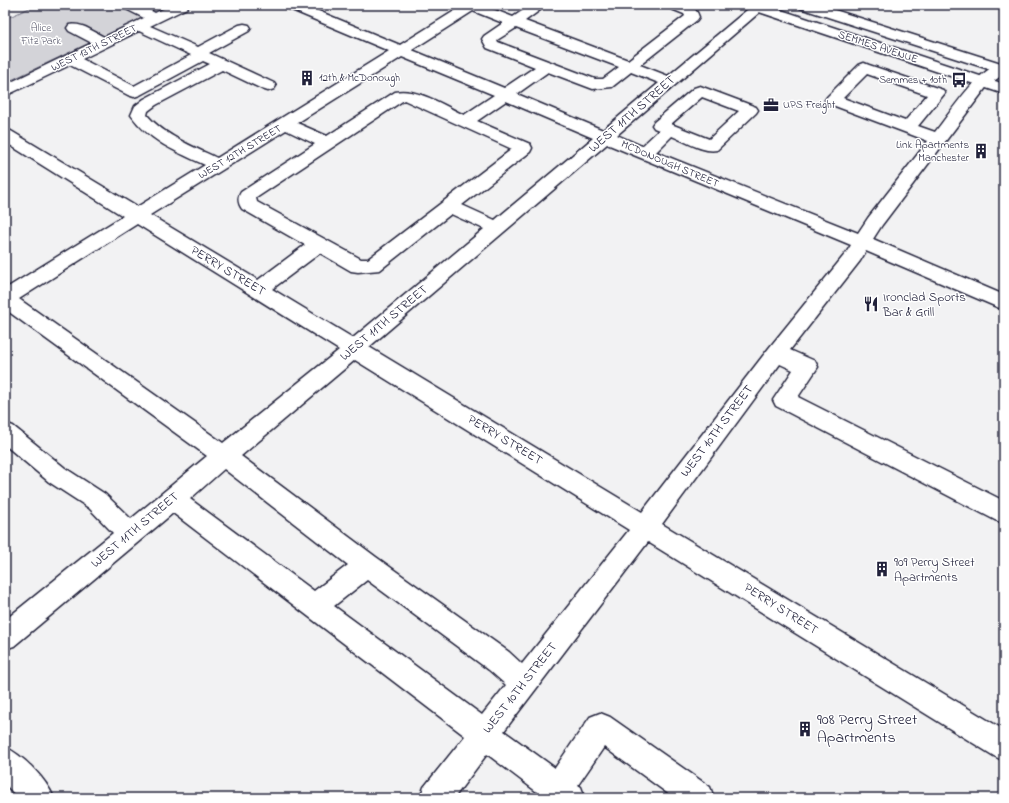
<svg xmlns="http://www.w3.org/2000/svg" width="1009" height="803" font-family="'Indie Flower',sans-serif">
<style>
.green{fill:#d3d3d8;stroke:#7a7a8a}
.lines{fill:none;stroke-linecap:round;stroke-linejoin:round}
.minor-casing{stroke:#22223b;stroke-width:3}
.major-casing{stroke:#22223b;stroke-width:3}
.minor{fill:#fff;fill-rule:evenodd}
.major{fill:#fff;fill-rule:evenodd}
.labels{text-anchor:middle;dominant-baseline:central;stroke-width:3;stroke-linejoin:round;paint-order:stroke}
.far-park-label{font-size:11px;fill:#57576a;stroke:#fff}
.far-street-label{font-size:11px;fill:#22223b;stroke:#fff}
.far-poi-label{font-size:11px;fill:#22223b;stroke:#fff;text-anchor:start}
.street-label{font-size:13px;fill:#22223b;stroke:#fff}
.poi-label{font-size:13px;fill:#22223b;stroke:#fff;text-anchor:start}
.near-poi-label{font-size:16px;fill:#22223b;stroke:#fff;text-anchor:start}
</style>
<rect width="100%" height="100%" fill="#f2f2f3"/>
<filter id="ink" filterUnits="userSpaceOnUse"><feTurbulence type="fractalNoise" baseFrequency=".025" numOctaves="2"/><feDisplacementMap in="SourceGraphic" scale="8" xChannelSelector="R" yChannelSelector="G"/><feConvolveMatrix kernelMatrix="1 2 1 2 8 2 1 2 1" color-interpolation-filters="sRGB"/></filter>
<g filter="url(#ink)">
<path class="green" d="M36,5H118L144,17L5,83V19Z"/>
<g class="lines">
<g class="minor-casing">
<path id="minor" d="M122,5H140L155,13L171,5H189L187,8L150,26L198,47L239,25L244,24L249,25L251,28L249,31L209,53L274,83L276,86L274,89L268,91L262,89L222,70L156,105L148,111L147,115C165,136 192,146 217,158L389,51L287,8L285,5H304L400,45L464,5H482L513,17L531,5H547L525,21L628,60L685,16L684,14L669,8L667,5C681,5 694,1 699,17L697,20L640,65L668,76L753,5H768L617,135L642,146L659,130L654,128L652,125L654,122L694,88L700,86L756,107L758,110L756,113L717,150C703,153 685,141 672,136L656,152L858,233L868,218L928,141L827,103L825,100L827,97L859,65L864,63L869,65L943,90L945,93L918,126L935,132C952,111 977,69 1004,62V74L988,85L882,225L873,239L1004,295V310L866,251L860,261L790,350L815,361L818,367L798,397L1004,501V523L995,520L776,406L773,400L793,370L780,364L662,524L1004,730V761L994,756L648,542L504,731L555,768L590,717L600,713L610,717L710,787L714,798H674L604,747L578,785L581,787L585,798H545L487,754L454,798H420L424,787L465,736L173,513L14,646L5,649V620L113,533L89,508L49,482L5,445V423L13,426L65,468L105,494L131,519L207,456L5,309V289L123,216L5,142V130L11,131L137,207L205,165C177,152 149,141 131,115L135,106L144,99L210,64L203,61L140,95L134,97L128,95L70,65L5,96V85L92,43L69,31L67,28L69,25C81,22 94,32 104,37L144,18L124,8ZM473,11L503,23L484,36L482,39L487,48L535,67L504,88L412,50ZM516,28L619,67L603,79H595L498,42L497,40ZM139,31L191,55L134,86L82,59ZM402,57L494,95L464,115C445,106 416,87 395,92L327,136L297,123ZM548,72L593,89L612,87L631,72L659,83L603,130L517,94ZM867,74L927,95L905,121L843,98ZM702,97L739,111L709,139L671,124ZM404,100L512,149L368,259H361L257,202L256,198ZM506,101L593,138L495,220L462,205L530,152L532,148L530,144L477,121ZM286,130L315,144L241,192C237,198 238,203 242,209L305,245L258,280L150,215ZM607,144L851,245L846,253L769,348L642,512L369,347ZM451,214L484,229L353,338L272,289L320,253L351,271L358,272L380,270ZM137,224L339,350L223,443L19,299ZM355,360L629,530L522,664L509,652L376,557L241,456ZM224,469L348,565L314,591L190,499ZM367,580L489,670L506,685L482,715L334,606Z
M5,747C23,755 47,780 54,798H18L5,784Z"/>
</g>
<g class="major-casing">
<path id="major" d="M745,5H766L1004,84V94L747,8Z
M798,5H819L1004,64V74L800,8Z"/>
</g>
<use href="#minor" class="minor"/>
<use href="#major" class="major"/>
</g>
</g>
<defs>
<g id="building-bare" transform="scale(1.2)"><path d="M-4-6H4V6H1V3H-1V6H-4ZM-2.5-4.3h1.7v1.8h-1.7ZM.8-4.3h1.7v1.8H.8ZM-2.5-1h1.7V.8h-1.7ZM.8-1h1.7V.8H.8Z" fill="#22223b" stroke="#fff" stroke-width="2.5" paint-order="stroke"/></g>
<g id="bus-bare" transform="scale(1.2)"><path d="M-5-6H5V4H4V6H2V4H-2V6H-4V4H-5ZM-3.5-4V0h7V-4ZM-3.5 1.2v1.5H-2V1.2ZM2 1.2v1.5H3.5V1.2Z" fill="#22223b" stroke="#fff" stroke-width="2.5" paint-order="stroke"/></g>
<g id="office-bare" transform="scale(1.2)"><path d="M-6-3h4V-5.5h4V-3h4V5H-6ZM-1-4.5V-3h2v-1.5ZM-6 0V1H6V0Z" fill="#22223b" stroke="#fff" stroke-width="2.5" paint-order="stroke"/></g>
<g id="restaurant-bare" transform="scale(1.2)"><path d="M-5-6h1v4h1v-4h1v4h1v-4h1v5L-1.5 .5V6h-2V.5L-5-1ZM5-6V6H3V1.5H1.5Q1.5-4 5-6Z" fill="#22223b" stroke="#fff" stroke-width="2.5" paint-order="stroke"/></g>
</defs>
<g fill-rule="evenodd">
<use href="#building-bare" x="307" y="78"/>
<use href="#bus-bare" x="959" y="80"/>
<use href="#office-bare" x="771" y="105"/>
<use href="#building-bare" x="981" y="151"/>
<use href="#restaurant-bare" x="871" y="304"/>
<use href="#building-bare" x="882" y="569"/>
<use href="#building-bare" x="805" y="729"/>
</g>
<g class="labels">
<g class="far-park-label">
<text x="41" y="28">Alice<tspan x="41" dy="13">Fitz Park</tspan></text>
</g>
<g class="far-street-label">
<text transform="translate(878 47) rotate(18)">SEMMES AVENUE</text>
<text transform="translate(94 48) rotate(-26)">WEST 13TH STREET</text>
<text transform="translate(240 152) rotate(-31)">WEST 12TH STREET</text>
<text transform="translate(670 164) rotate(23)">MCDONOUGH STREET</text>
</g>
<g class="far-poi-label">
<text x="319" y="78">12th &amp; McDonough</text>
<text x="947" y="80" text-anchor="end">Semmes + 10th</text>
<text x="783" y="105">UPS Freight</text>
<text x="969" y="145" text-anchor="end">Link Apartments<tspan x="969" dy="13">Manchester</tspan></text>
</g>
<g class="street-label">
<text transform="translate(632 114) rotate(-41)">WEST 11TH STREET</text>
<text transform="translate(228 271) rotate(31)">PERRY STREET</text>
<text transform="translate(384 323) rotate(-40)">WEST 11TH STREET</text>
<text transform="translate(717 431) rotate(-53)">WEST 10TH STREET</text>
<text transform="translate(505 440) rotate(31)">PERRY STREET</text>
<text transform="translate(135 530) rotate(-40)">WEST 11TH STREET</text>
<text transform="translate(781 609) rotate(32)">PERRY STREET</text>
<text transform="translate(520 688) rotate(-52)">WEST 10TH STREET</text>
</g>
<g class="poi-label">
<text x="883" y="297">Ironclad Sports<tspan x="883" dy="15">Bar &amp; Grill</tspan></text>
<text x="894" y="562">909 Perry Street<tspan x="894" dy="15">Apartments</tspan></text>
</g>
<g class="near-poi-label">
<text x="817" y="720">908 Perry Street<tspan x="817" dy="18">Apartments</tspan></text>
</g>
</g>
<rect width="1009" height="803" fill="none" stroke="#fff" stroke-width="20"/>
<rect x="10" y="10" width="989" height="783" fill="none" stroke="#22223b" stroke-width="1.5" filter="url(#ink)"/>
</svg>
